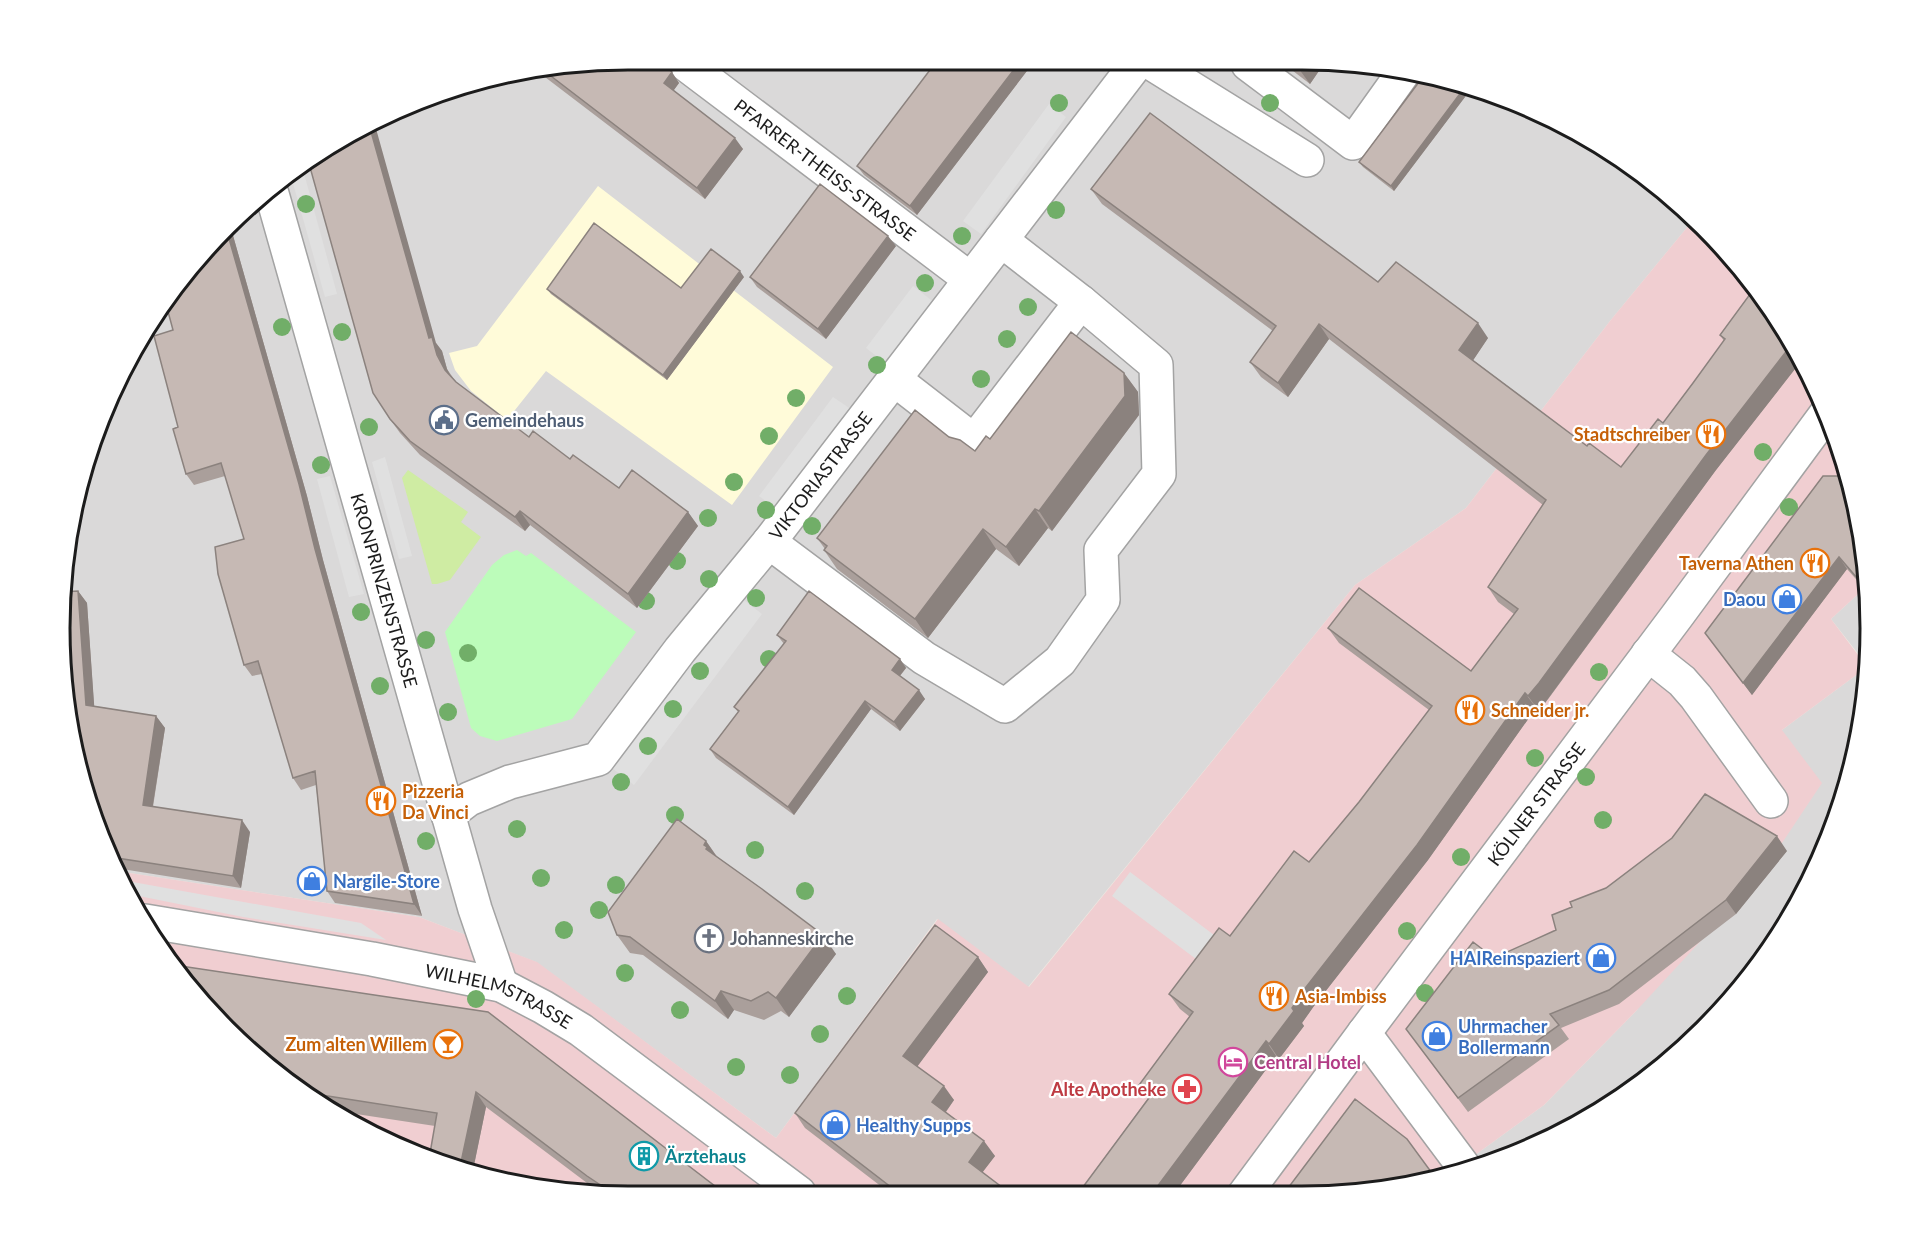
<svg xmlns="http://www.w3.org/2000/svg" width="1931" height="1257" font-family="Lato,sans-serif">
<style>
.residential{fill:#dad9d9}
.commercial{fill:#f0ced1}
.education{fill:#fffbd9}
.grass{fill:#cfeca3}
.park{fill:#bcfcba}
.parking{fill:#e0e0e0}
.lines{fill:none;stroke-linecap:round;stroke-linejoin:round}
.minor-casing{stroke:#a3a3a3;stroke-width:36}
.minor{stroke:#fff;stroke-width:33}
.tree{fill:#71ae68}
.wall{fill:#aa9f9b}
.shaded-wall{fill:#8b827e}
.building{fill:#c6b9b4;stroke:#8b827e;stroke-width:1.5}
.labels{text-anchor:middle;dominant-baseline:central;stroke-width:4.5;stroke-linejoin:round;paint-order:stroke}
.street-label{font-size:18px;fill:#1c1c1c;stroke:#fff}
.service-label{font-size:18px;font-weight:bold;fill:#4e5e75;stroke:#fff;text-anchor:start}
.food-label{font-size:18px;font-weight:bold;fill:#c56008;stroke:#fff;text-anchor:end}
.shop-label{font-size:18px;font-weight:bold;fill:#366cbe;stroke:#fff;text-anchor:start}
.worship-label{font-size:18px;font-weight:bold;fill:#5b616d;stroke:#fff;text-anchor:start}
.hotel-label{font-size:18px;font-weight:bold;fill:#b23c85;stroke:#fff;text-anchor:start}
.health-label{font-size:18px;font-weight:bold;fill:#be3a42;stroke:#fff;text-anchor:end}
.culture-label{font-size:18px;font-weight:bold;fill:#0d838f;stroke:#fff;text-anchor:start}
.rim{fill:none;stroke:#1c1c1c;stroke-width:3}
</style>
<rect width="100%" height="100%" fill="#eee8e1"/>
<path class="residential" d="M629,60L1377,65L1554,118L1677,201L1694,219L1610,321L1466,508L1355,585L1028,987L937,919L776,1138L536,962L419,917L123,872L79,775L61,592L90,445L178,282L312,156L446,90Z
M1869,584L1870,591L1867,665L1831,619Z
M1867,667L1866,702L1841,811L1795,912L1730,1003L1649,1079L1554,1138L1450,1178L1442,1179L1544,1105L1637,1010L1782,730Z"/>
<path class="commercial" d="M1694,219L1753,282L1812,377L1852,481L1869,584L1831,619L1867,667L1782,730L1822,783L1758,879L1637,1010L1544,1105L1442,1179L1339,1196L555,1192L411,1154L254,1056L156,944L123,872L419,917L537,962L776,1138L938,919L1029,987L1355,585L1466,508L1610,321Z"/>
<path class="education" d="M598,186L833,367L732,505L546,371L507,420L471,391L455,370L449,353L477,346Z"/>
<path class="grass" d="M408,470L468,512L461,522L481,537L450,580L437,584H432L402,478Z"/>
<path class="park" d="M517,550L526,556L531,553L636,632L572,719L497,741L480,736L471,728L445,632L492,565L504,555Z"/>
<path class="parking" d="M1049,104L1066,117L981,234L963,221Z
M302,166L337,294L325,297L291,176Z
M913,286L939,306L892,368L866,348Z
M833,397L858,414L783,514L759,496Z
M385,457L412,556L399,559L372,462Z
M330,476L364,594L349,597L317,479Z
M736,594L762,614L634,785L608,765Z
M1130,872L1218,938L1200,962L1112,896Z
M127,881L361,923L386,940L243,917L134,895Z"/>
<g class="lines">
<g class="minor-casing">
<g id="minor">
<path id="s1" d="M680,60L970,279"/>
<path d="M1151,63L1307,160"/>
<path d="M1248,64L1353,143L1403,73"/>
<path id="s2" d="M272,194L475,909L501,985"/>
<path d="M894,379L974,441L1081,302L1001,240"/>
<path d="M769,542L924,658L1005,706L1060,661L1103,600L1101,550L1159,474L1156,365L1081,302"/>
<path d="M1648,654L1682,681L1696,697L1771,801"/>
<path id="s3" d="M448,815L469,799L510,782L598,759L680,650L769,542L1137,63"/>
<path id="s4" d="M145,921L372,959L501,985L543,1007L581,1030L799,1193"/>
<path d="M1364,1033L1467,1171"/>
<path id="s5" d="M1244,1195L1364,1033L1677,616L1826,414"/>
</g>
</g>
<use href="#minor" class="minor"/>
</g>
<g class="tree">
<circle cx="1059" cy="103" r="9"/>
<circle cx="1270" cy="103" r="9"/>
<circle cx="306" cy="204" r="9"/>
<circle cx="1056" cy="210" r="9"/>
<circle cx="962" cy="236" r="9"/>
<circle cx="925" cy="283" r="9"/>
<circle cx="1028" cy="307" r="9"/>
<circle cx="282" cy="327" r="9"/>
<circle cx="342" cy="332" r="9"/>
<circle cx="1007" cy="339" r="9"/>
<circle cx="877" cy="365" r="9"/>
<circle cx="981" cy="379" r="9"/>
<circle cx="796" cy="398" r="9"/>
<circle cx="369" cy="427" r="9"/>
<circle cx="769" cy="436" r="9"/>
<circle cx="1763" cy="452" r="9"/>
<circle cx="321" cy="465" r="9"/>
<circle cx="734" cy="482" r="9"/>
<circle cx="1789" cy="507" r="9"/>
<circle cx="766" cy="510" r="9"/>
<circle cx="708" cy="518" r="9"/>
<circle cx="812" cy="526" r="9"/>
<circle cx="677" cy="561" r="9"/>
<circle cx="709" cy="579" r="9"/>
<circle cx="756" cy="598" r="9"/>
<circle cx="646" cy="601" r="9"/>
<circle cx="361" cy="612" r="9"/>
<circle cx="426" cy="640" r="9"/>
<circle cx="468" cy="653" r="9"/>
<circle cx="769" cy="659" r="9"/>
<circle cx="700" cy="671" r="9"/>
<circle cx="1599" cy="672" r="9"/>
<circle cx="380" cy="686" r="9"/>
<circle cx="673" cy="709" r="9"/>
<circle cx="448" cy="712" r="9"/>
<circle cx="648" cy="746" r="9"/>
<circle cx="1535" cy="758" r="9"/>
<circle cx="1586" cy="777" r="9"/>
<circle cx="621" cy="782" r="9"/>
<circle cx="675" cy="815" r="9"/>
<circle cx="1603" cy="820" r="9"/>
<circle cx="517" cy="829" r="9"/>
<circle cx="426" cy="841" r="9"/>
<circle cx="755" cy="850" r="9"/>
<circle cx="1461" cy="857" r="9"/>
<circle cx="541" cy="878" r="9"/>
<circle cx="616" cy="885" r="9"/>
<circle cx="805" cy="891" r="9"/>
<circle cx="599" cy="910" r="9"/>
<circle cx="564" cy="930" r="9"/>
<circle cx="1407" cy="931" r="9"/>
<circle cx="625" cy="973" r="9"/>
<circle cx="1425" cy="993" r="9"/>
<circle cx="847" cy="996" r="9"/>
<circle cx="476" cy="999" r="9"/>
<circle cx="680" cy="1010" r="9"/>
<circle cx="820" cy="1034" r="9"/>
<circle cx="736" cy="1067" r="9"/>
<circle cx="790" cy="1075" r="9"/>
</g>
<path class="wall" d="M628,60L662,63L679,83L673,91L743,149L705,199L541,74Z
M1033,63L917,215L864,175L857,166Z
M1284,64L1323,65L1310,84Z
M1422,78L1468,93L1394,191L1363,167L1359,162Z
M1091,189L1378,282L1488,338L1473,360L1587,446L1621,467L1663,423L1724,341L1720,335L1756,286L1802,360L1716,470L1549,698L1539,711L1536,708L1428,860L1314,1006L1302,1023L1304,1026L1279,1059L1276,1056L1173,1195H1077L1148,1098L1139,1085L1190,1017L1180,1009L1169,994L1309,862L1359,802L1429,710L1339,643L1328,628L1471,671L1514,614L1498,602L1488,587L1543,505L1329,339L1288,397L1261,377L1250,362L1273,331L1102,204Z
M232,232L307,496L323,560L422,916L335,903L327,891L316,785L301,790L293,778L262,674L252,676L244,665V539L225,476L194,485L186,474L178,427L173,330L178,282Z
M896,246L826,339L757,287L750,277Z
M744,277L667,380L551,294L547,289L681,288Z
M436,343L442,351L447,369L456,382L529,437L570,459L619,488L688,512L698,526L637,608L530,525L525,531L420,455L400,433L390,419Z
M1124,373L1138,392L1139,415L1052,531L1048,528L1019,566L996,549L928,638L837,569L824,550L825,549L817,538L949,437L975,451L990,439Z
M1823,476L1870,591V595L1847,569L1752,695L1705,633Z
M78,591L87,603L94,706L156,716L165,728L153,807L250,832L241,888L122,869L79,775Z
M777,635L900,659L906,668L900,676L925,699L900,731L871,709L794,815L716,758L710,749L738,712L734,707L784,644Z
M706,841L718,858L836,954L789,1017L781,1011L764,1020L734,1010L728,1019L643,955L630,953L617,935Z
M1787,851L1736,914L1619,1004L1561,1028L1569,1039L1468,1112L1406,1029L1494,958Z
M978,957L988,972L917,1066L954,1100L946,1112L995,1156L982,1172L1011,1194H891L805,1128L795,1113Z
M174,965L674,1156L724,1193L599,1192L486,1107L473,1170L429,1159L435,1126L343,1112L254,1056Z"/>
<path class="shaded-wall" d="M1019,63H1033L917,215L910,206Z
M1303,64L1323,65L1310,84L1299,69Z
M672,72L679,83L671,94L664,83Z
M1462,91L1468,93L1394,191L1391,186Z
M375,125L436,343L442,351L447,369L455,384L445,370L429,338L370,128Z
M735,138L743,149L705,199L697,188Z
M232,232L307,496L323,560L422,916L414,904L228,235Z
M888,236L896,246L826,339L818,329Z
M740,271L744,277L667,380L663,375Z
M1478,323L1488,338L1470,365L1459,350Z
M1319,324L1329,339L1288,397L1278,383Z
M1792,344L1802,360L1716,470L1539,711L1528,696L1706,455Z
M1124,373L1138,392L1139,415L1052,531L1039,511Z
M1035,509L1048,528L1019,566L1006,547Z
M520,511L530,525L525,531L515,517Z
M688,512L698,526L637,608L628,594Z
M983,529L996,549L928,638L915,619Z
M1839,557L1847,569L1752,695L1743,683Z
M78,591L87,603L95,717L86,705Z
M900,659L906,668L898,678L892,670Z
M919,690L925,699L900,731L894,722Z
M1525,693L1536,708L1428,860L1314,1006L1302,1023L1304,1026L1279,1059L1269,1044L1292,1008L1303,991Z
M865,701L871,709L794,815L788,807Z
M156,716L165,728L151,817L143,805Z
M242,820L250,832L241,888L233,876Z
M1777,836L1787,851L1736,914L1726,900Z
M706,841L719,860L706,849L704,845Z
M823,935L836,954L789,1017L776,998Z
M978,957L988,972L914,1071L903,1056Z
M721,991L734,1010L728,1019L715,1001Z
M1266,1041L1276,1056L1173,1195H1151Z
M944,1086L954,1100L942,1117L932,1102Z
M476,1092L486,1107L473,1170L460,1167Z
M984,1141L995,1156L979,1177L969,1162Z"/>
<path class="building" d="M628,60H659L672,72L664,83L735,138L697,188L547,73Z
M936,62L1019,63L910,206L857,166Z
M1293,64H1303L1299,69Z
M1422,78L1462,91L1391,186L1359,162Z
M1150,113L1378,282L1396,262L1478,323L1459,350L1587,446L1589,443L1621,467L1658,419L1663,423L1693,383L1725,339L1720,335L1756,286L1792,344L1706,455L1539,683L1528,696L1525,693L1417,845L1303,991L1292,1008L1294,1011L1269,1044L1266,1041L1151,1195H1077L1152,1094L1139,1085L1193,1012L1169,994L1219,928L1230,936L1294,851L1309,862L1359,802L1432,706L1328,628L1359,588L1471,671L1518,609L1488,587L1546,500L1319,324L1278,383L1250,362L1276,326L1091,189Z
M370,128L429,338L432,337L437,355L445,370L456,382L529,437L533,431L570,459L573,455L619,488L632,470L688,512L628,594L520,511L515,517L410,441L390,419L373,393L308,160L312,156Z
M820,184L888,236L818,329L750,277Z
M594,223L681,288L711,249L740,271L663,375L547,289Z
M228,235L299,484L315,549L414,904L327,891L315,771L293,778L258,661L244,665L218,574L215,547L244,539L221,463L186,474L173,429L178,427L154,336L173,330L166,304L178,282Z
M1071,332L1124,373L1125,396L1039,511L1035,509L1006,547L983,529L915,619L824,550L827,546L817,538L915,410L949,437L960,440L975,451L986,436L990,439Z
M1823,476H1845L1852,485L1870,593L1839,557L1743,683L1705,633Z
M78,591L86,705L156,716L143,805L242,820L233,876L117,858L79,775L61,592Z
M809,591L900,659L892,670L919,690L894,722L865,701L788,807L710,749L739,711L734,707L786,641L777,635Z
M1705,794L1777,836L1726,900L1609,990L1550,1014L1559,1025L1458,1098L1406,1029L1473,942L1494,958L1556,930L1552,915L1572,907L1570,902L1606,888L1672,838Z
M677,819L706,841L704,845L707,847L706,849L762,889L823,935L776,998L768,992L751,1001L721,991L715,1001L630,937L617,935L608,912Z
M935,925L978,957L903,1056L944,1086L932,1102L984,1141L969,1162L1011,1194H900L795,1113Z
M174,965L488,1012L724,1193L611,1192L587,1176L476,1092L460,1167L429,1159L437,1113L315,1094L254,1056Z
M1355,1099L1407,1139L1437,1180L1370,1191L1369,1189L1367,1191L1339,1196H1282Z"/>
<defs>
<g id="civic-ring" transform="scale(1.5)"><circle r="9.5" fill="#fff" stroke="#5c6f8a" stroke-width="1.5"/><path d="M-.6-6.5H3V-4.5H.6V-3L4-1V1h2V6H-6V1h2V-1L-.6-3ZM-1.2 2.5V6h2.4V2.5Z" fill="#5c6f8a"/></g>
<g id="restaurant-ring" transform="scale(1.5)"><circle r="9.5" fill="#fff" stroke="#e8710a" stroke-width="1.5"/><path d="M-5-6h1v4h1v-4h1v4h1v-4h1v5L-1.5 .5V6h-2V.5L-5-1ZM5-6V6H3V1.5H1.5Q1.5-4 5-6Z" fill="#e8710a"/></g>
<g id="shop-ring" transform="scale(1.5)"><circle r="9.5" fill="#fff" stroke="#3f7fe0" stroke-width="1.5"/><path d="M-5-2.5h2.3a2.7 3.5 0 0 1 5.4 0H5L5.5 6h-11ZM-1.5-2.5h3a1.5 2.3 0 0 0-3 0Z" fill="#3f7fe0"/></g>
<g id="church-ring" transform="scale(1.5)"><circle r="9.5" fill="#fff" stroke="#6b7280" stroke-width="1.5"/><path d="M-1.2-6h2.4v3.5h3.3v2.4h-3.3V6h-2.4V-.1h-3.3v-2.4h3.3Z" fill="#6b7280"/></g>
<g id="bar-ring" transform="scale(1.5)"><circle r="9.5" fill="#fff" stroke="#e8710a" stroke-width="1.5"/><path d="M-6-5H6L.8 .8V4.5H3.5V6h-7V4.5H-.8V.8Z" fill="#e8710a"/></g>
<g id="hotel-ring" transform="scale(1.5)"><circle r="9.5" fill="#fff" stroke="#d1479c" stroke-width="1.5"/><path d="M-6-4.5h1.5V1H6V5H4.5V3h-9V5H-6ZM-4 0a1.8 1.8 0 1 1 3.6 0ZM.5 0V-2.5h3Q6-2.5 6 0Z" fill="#d1479c"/></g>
<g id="pharmacy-ring" transform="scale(1.5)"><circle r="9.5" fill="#fff" stroke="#e0444e" stroke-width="1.5"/><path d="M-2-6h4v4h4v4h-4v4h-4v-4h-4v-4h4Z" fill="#e0444e"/></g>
<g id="building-ring" transform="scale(1.5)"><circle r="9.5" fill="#fff" stroke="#0f9aa8" stroke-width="1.5"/><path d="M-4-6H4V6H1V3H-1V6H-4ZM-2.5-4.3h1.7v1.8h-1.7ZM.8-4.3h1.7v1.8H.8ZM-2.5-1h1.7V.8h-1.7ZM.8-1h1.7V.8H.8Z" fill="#0f9aa8"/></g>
</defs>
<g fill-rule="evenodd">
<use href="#civic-ring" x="444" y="420"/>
<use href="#restaurant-ring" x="1711" y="434"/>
<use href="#restaurant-ring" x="1815" y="563"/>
<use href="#shop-ring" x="1787" y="599"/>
<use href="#restaurant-ring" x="1470" y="710"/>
<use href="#restaurant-ring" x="381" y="801"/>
<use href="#shop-ring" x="312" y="881"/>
<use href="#church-ring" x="709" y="938"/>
<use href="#shop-ring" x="1601" y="958"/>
<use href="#restaurant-ring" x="1274" y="996"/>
<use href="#shop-ring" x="1437" y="1036"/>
<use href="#bar-ring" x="448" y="1044"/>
<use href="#hotel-ring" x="1233" y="1062"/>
<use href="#pharmacy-ring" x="1187" y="1089"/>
<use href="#shop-ring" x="835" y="1125"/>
<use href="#building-ring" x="644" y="1156"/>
</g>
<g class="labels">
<g class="street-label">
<text stroke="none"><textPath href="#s1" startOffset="182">PFARRER-THEISS-STRASSE</textPath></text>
<text stroke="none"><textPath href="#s3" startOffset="522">VIKTORIASTRASSE</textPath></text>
<text stroke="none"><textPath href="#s2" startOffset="412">KRONPRINZENSTRASSE</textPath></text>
<text stroke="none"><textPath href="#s5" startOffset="488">KÖLNER STRASSE</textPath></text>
<text stroke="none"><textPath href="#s4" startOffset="363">WILHELMSTRASSE</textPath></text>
</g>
<g class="service-label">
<text x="465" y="420">Gemeindehaus</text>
</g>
<g class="food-label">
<text x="1690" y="434">Stadtschreiber</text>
<text x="1794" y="563">Taverna Athen</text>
<text x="1491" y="710" text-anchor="start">Schneider jr.</text>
<text x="402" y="791" text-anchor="start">Pizzeria<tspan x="402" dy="21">Da Vinci</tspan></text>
<text x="1295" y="996" text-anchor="start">Asia-Imbiss</text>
<text x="427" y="1044">Zum alten Willem</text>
</g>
<g class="shop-label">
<text x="1766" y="599" text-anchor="end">Daou</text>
<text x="333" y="881">Nargile-Store</text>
<text x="1580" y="958" text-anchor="end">HAIReinspaziert</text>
<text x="1458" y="1026">Uhrmacher<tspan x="1458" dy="21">Bollermann</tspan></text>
<text x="856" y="1125">Healthy Supps</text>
</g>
<g class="worship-label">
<text x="730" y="938">Johanneskirche</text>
</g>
<g class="hotel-label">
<text x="1254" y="1062">Central Hotel</text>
</g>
<g class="health-label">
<text x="1166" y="1089">Alte Apotheke</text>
</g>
<g class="culture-label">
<text x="665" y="1156">Ärztehaus</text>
</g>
</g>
<path d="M0 0H1931V1257H0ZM628 70H1302A558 558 0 0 1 1860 628V628A558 558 0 0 1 1302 1186H628A558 558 0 0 1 70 628V628A558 558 0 0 1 628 70Z" fill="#fff" fill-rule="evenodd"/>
<path class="rim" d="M628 70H1302A558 558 0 0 1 1860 628V628A558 558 0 0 1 1302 1186H628A558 558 0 0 1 70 628V628A558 558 0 0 1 628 70Z"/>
</svg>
